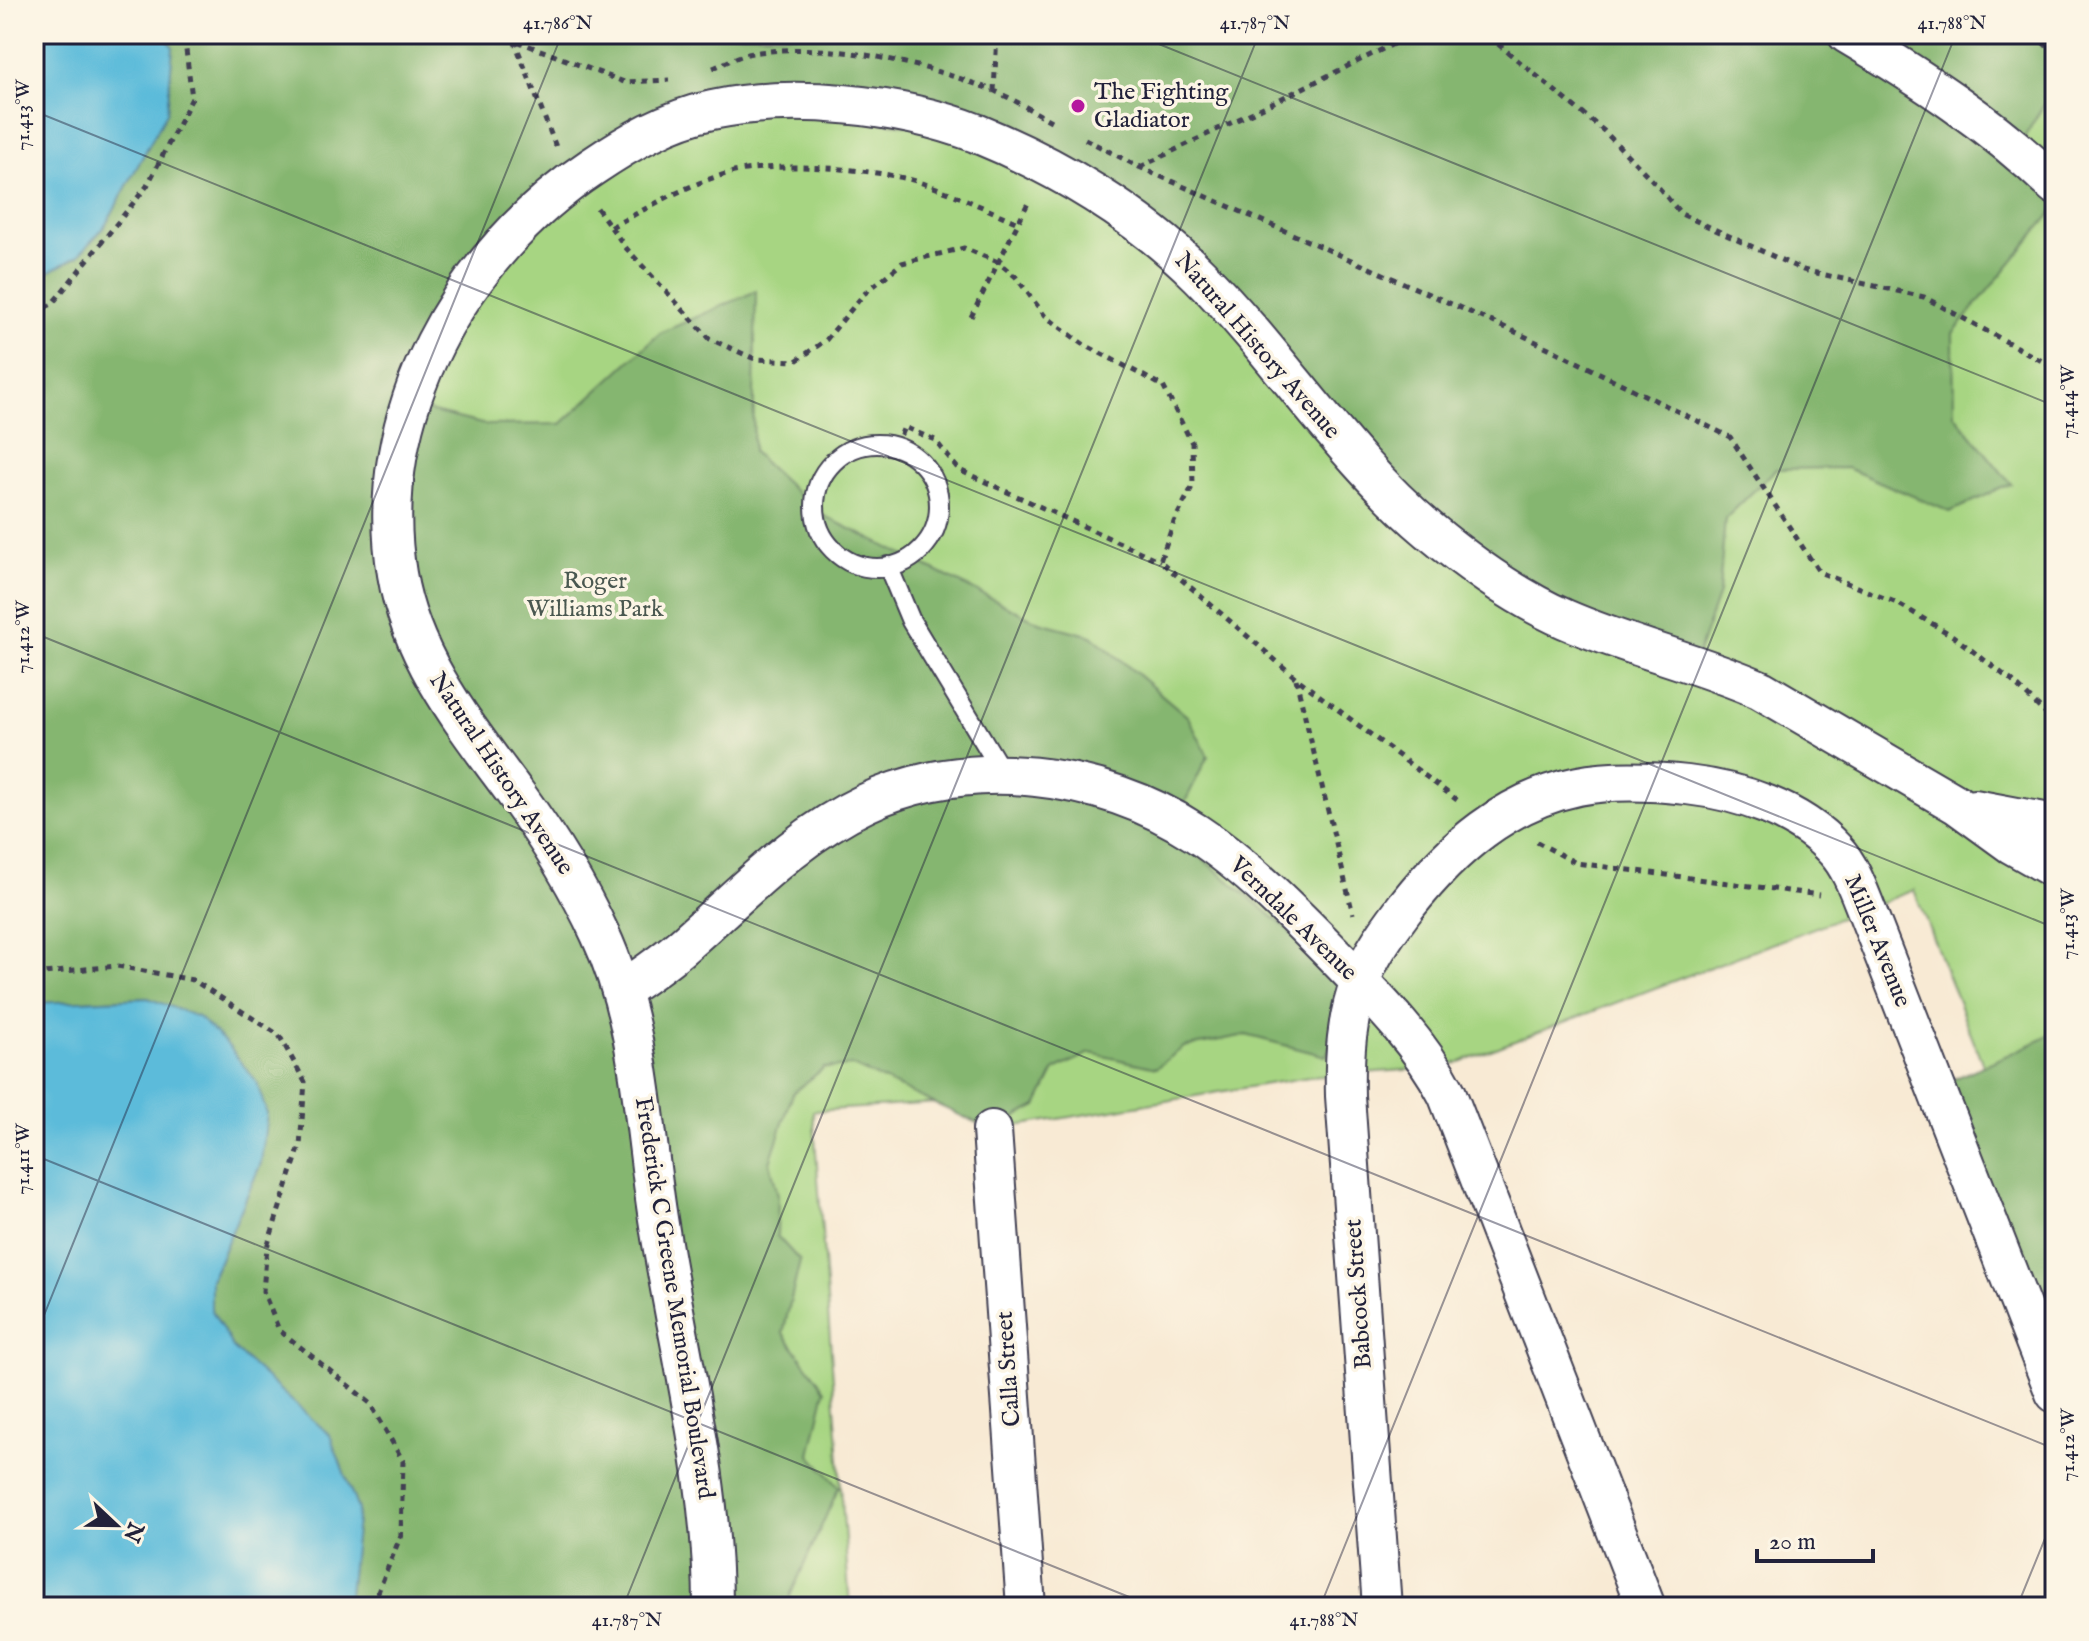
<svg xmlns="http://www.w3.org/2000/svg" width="2089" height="1641" font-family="'IM FELL English',serif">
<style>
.green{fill:#a7d582;stroke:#647c5e;stroke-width:2}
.forest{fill:#85b670;stroke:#546c56;stroke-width:2}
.water{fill:#5cbbda;stroke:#3f6e8a;stroke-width:2}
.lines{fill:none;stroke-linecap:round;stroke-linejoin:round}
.lane-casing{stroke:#424052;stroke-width:22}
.street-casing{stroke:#424052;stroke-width:42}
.path{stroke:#424052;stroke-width:5;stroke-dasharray:6 6;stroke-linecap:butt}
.lane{stroke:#fff;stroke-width:18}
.street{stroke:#fff;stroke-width:38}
.ticks{fill:none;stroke:#22223b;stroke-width:2;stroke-opacity:0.45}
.poi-dot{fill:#b5179e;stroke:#fcf5e5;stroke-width:3}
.labels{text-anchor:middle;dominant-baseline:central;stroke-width:7;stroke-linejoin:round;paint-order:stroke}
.poi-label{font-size:24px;fill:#22223b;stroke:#fcf5e5;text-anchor:start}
.street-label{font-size:24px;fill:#22223b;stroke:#fcf5e5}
.park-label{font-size:24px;fill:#4a5850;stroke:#fcf5e5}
.neatline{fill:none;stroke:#22223b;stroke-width:3}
.ticks-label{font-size:20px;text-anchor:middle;fill:#22223b}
</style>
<rect width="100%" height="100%" fill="#fcf5e5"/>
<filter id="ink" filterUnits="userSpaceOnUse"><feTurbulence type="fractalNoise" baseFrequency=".0125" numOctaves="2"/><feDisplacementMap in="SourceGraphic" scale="16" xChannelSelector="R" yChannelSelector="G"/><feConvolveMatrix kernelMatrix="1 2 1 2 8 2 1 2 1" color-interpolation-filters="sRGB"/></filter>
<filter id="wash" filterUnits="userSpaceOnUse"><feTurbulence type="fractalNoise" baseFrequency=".006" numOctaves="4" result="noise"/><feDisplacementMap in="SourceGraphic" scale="32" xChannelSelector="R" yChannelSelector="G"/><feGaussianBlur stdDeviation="1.8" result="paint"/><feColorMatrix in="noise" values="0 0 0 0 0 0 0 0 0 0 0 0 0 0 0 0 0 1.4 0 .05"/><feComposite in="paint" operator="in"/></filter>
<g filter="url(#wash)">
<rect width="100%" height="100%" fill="#f8ead4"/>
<path class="green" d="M34,34H2055V1248L1914,890L1446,1067L1309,1077L992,1130L954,1102L813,1111L850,1607H34Z"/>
<path class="forest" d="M162,34H2055V86L2015,153L2055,200V209L1953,333L1954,414L2011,484L1950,512L1847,468L1776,469L1725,519L1719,593L1693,667L1501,591L1193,286L1097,196L951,129L728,107L507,217L396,403L486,425L561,424L660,333L756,291L753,452L818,513L1039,622L1092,636L1188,717L1208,756L1170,832L1336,969L1350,1004L1326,1056L1246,1035L1184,1047L1156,1068L1090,1053L1055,1070L1037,1106L992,1130L853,1066L824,1068L793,1093L770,1162L778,1195L777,1236L800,1261L783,1333L825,1390L810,1455L839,1487L790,1596V1607H343L349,1594L358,1510L330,1436L233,1348L211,1309V1280L261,1163L148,998L34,1003V280L78,256L105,226L167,112L173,47Z
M2055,1030V1426L1973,1219L1929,1090L2043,1039Z"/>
<path class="water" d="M34,34H162L173,47L167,112L105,226L78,256L34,280Z
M148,998L198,1017L226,1043L257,1083L267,1114L261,1163L211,1280V1309L233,1348L330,1435L358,1510L349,1594L343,1607H34V1003Z"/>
</g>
<g filter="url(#ink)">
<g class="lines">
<g class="lane-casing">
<path id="lane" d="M815 506a62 62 0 1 1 124 0a62 62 0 1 1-124 0Z
M888,566L911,621L1004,775"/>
</g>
<g class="street-casing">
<path id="street" d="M1847,34C1921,78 1993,125 2055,185
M1974,809L2055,824
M621,991C645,975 668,959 689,940C746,890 796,836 866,803C970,755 1101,771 1196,833C1248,867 1294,914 1337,958C1377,999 1420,1042 1447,1094L1646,1607
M992,1130L1026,1607
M713,1607C713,1478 679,1352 659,1225C643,1128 642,1024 600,934C577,884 548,838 516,794C466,726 411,659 397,574C370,414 461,254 592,167C629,142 668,119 712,110C792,93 900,104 976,133C1057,166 1138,214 1200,276C1281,357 1341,456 1429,530C1471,565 1515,597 1565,619C1629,647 1698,662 1761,690L1956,804L2011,844L2055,869
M1382,1607L1345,1096C1344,1057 1346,1019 1360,982C1371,953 1389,929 1407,905C1452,848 1506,801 1578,786C1613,779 1652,781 1687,785C1739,791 1799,810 1835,850C1851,867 1859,892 1868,914L2055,1393"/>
</g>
<path class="path" d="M508,34L514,40L624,82L669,80
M1476,34L1498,44L1604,131L1655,183L1681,214L1803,270L1924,297L2055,368
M2034,34L2055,54
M514,40L556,147
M713,68C726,63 739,55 753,53C832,41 918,62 992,90C1012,98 1032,111 1051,121
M994,91L997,34
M1085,139L1139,167L1520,334L1730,437L1819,572L1897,603L1953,636L2012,681L2055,723
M1140,167L1414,34
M597,208L626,248L710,339L755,359L796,361L826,340L864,294L902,263L964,248L998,262L1016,277L1045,316L1083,344L1163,386L1192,443L1193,485L1174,522L1160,561L1295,677L1457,800
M611,227C650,207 690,182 734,172C780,162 870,168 916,181C951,192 984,208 1018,223
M34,312L52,304L147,186L192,98L184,34
M971,317L1029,201
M896,446L904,427L935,440L959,470L1160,561
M1296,679L1353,914
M1537,842L1576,863L1819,895
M34,970L44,973L117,966L193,980L279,1035L305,1082L300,1146L267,1247L263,1291L279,1330L370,1403L403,1461L401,1535L372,1607"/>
<use href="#lane" class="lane"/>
<use href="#street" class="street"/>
</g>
</g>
<path class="ticks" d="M1134,34L2055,406M34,111L2055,928M34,633L2055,1449M34,1155L1154,1607M34,1340L562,34M623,1607L1259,34M1320,1607L1956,34M2017,1607L2055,1514"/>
<circle class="poi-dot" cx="1078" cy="106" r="8"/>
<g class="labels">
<g class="poi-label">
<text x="1094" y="92">The Fighting<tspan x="1094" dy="28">Gladiator</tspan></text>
</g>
<g class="street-label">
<text transform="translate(1257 346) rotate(49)">Natural History Avenue</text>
<text transform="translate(501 774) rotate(56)">Natural History Avenue</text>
<text transform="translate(1293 919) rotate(44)">Verndale Avenue</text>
<text transform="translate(1877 941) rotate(68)">Miller Avenue</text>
<text transform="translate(1359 1294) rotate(-94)">Babcock Street</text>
<text transform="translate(674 1298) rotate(81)">Frederick C Greene Memorial Boulevard</text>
<text transform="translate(1009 1369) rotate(-94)">Calla Street</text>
</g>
<g class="park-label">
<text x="595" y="581">Roger<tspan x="595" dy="28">Williams Park</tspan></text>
</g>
</g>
<rect width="2089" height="1641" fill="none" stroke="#fcf5e5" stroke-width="88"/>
<g transform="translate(116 1525) rotate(112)" stroke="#fcf5e5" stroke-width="6" paint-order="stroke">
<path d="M0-6L14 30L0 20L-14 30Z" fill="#22223b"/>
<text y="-12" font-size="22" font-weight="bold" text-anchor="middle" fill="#22223b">N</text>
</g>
<path d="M1757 1549v12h116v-12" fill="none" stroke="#22223b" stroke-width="4"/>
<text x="1769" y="1549" font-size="24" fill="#22223b" stroke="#fcf5e5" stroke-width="6" paint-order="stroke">20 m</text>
<rect x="44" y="44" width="2001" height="1553" class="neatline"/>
<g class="ticks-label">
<text x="558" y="29">41.786°N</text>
<text x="1255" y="29">41.787°N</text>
<text x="1952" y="29">41.788°N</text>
<text transform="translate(22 115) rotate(-90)" y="7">71.413°W</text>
<text transform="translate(2067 402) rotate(-90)" y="7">71.414°W</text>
<text transform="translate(22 637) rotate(-90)" y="7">71.412°W</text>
<text transform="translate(2067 924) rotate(-90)" y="7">71.413°W</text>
<text transform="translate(22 1159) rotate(-90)" y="7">71.411°W</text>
<text transform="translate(2067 1445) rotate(-90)" y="7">71.412°W</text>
<text x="627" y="1626">41.787°N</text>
<text x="1324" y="1626">41.788°N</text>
</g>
</svg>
